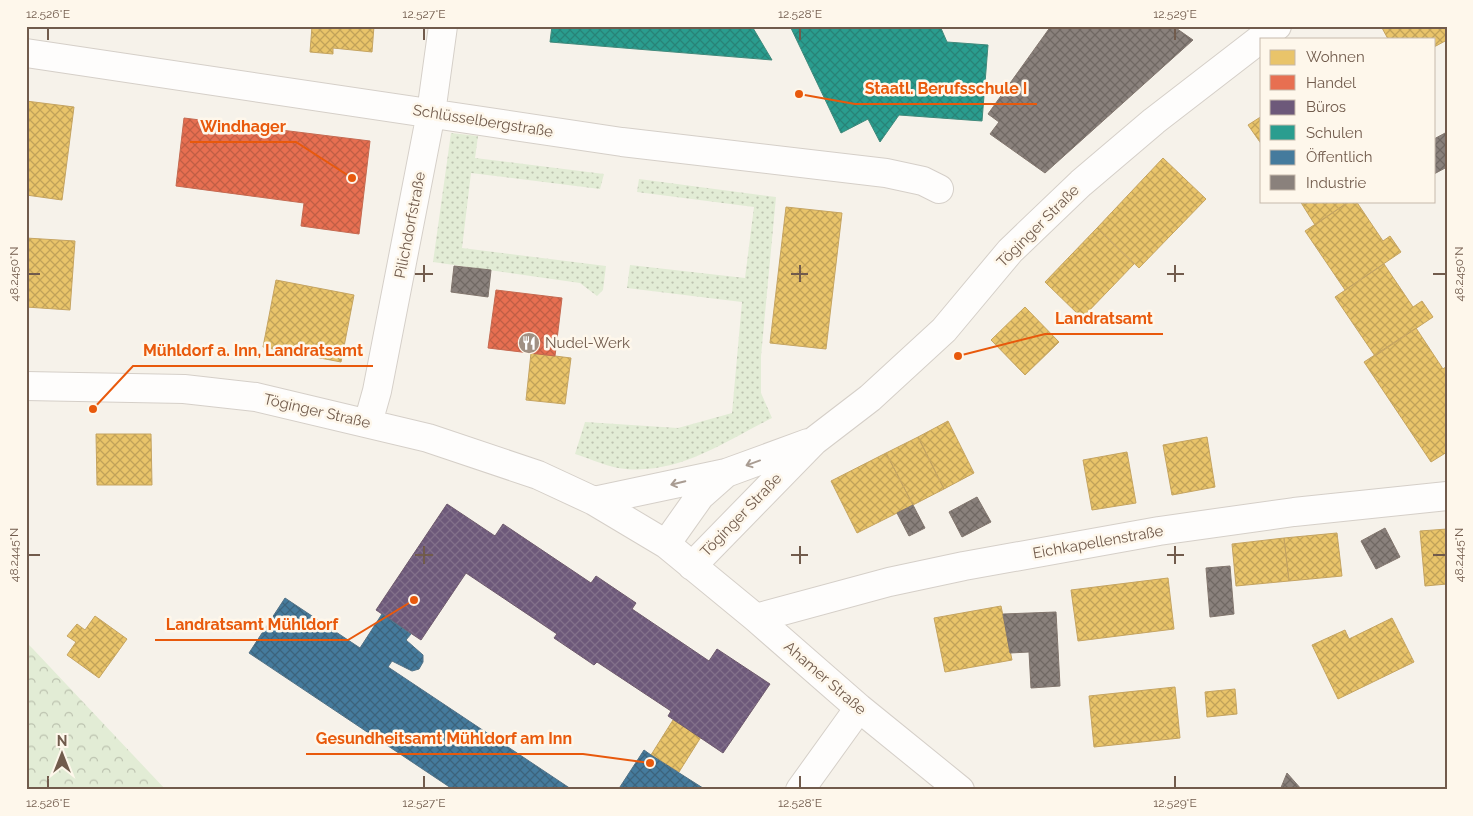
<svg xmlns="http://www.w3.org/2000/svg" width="1473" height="816" font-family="Raleway,sans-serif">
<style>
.grass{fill:url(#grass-dots)}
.forest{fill:url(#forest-crowns)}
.homes{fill:url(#homes-cross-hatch);stroke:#c5a461}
.shops{fill:url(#shops-cross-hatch);stroke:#c46950}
.offices{fill:url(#offices-cross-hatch);stroke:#6e5a6c}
.schools{fill:url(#schools-cross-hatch);stroke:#3f897b}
.public{fill:url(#public-cross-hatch);stroke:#527185}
.industry{fill:url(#industry-cross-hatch);stroke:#82766e}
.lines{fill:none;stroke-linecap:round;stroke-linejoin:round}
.minor-casing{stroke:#d5cfc8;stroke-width:30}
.minor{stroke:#fefdfc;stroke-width:28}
.oneway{stroke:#a99c92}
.ticks{fill:none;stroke:#715b4c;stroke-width:2}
.labels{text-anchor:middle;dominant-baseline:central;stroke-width:5;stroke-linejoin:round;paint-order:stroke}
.street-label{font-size:15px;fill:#715b4c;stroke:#fef7eb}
.poi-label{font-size:15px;fill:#715b4c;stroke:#fef7eb;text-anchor:start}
.leader{fill:none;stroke:#e8590c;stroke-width:2}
.callout-dot{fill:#e8590c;stroke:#fef7eb;stroke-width:2}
.callout-label{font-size:16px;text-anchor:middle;font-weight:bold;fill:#e8590c;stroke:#fef7eb;stroke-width:5;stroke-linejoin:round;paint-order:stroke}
.neatline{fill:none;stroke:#715b4c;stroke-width:2}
.ticks-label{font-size:12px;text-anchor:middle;fill:#715b4c}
</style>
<defs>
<pattern id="grass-dots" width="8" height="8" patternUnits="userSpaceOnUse" patternTransform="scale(1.25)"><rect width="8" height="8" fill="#e2ecd5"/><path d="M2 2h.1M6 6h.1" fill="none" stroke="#bcc2af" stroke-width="1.8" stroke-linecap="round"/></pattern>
<pattern id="forest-crowns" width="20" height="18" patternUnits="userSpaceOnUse" patternTransform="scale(1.25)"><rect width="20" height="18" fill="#e2ecd5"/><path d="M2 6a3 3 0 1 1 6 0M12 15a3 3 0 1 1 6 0" fill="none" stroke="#bcc2af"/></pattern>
<pattern id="homes-cross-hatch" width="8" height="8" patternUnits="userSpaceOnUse" patternTransform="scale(1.25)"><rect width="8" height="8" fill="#e9c46a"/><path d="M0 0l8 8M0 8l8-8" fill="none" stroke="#c1a259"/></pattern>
<pattern id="shops-cross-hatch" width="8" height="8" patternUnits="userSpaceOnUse" patternTransform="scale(1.25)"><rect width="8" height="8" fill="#e76f51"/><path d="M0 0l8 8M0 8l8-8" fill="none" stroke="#c05e45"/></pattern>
<pattern id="offices-cross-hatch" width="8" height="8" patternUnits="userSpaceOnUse" patternTransform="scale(1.25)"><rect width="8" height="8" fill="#6d597a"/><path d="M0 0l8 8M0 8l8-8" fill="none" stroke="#82708a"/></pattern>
<pattern id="schools-cross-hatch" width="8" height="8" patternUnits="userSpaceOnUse" patternTransform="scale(1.25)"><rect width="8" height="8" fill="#2a9d8f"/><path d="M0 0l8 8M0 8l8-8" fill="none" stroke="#288377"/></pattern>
<pattern id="public-cross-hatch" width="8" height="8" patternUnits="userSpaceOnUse" patternTransform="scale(1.25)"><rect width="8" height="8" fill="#457b9d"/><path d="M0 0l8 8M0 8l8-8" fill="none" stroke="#3c637c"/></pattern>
<pattern id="industry-cross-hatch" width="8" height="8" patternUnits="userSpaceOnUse" patternTransform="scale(1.25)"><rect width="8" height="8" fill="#8a817c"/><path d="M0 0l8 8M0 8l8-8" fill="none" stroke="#706863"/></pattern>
</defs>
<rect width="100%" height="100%" fill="#f6f2ea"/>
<path class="grass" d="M451,133L478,136L475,158L604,174L600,189L471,173L462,248L606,266L603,290L597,296L580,283L433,262Z
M639,179L776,197L761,356V393L772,418C726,441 680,474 626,469C610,468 591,459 575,454L585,422L678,428L732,413L742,302L627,288L630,265L745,278L754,207L637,192Z"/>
<path class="forest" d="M26,642L33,649L166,790H26Z"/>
<path class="homes" d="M312,26H374L372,52L333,48V54L310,52Z
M1381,26H1447V40L1434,47V39H1388Z
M26,101L74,107L62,200L26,195Z
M1262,116V145L1248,125Z
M1163,158L1206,199L1139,268L1097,228Z
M1300,201H1350L1315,225Z
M1350,201H1356L1383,241L1390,236L1401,252L1345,290L1305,231Z
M786,207L842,213L826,349L770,343Z
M1097,228L1134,264L1082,318L1045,282Z
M26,238L75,241L70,310L26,307Z
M1384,264L1413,307L1422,301L1433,317L1375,356L1335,297Z
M276,280L354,295L341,362L263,347Z
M1025,307L1059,342L1025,375L991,340Z
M1416,328L1443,369L1447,366V452L1431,462L1364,362Z
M531,353L571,358L565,404L526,400Z
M948,421L974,473L944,489L918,437Z
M26,433H28L27,495H26Z
M96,434H151L152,485H97Z
M918,437L944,489L913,505L886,453Z
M1207,437L1215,487L1172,495L1163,445Z
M1127,452L1136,503L1092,510L1083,460Z
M886,453L913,505L857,533L831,481Z
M1447,529V584L1425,586L1420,531Z
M1337,533L1342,576L1289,581L1284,538Z
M1284,538L1289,581L1236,586L1232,544Z
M1168,578L1174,629L1078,641L1071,590Z
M1001,606L1012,660L945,672L934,618Z
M95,616L127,639L99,678L67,655L76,642L67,636L77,624L85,630Z
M1392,618L1414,662L1338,699L1312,645L1345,630L1349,639Z
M1175,687L1180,738L1094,747L1089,696Z
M1235,689L1237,714L1207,717L1205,692Z
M673,720L701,737L679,772L651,755Z"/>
<path class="shops" d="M184,118L370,141L359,234L301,226L304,203L176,186Z
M496,290L562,298L555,356L488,348Z"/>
<path class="offices" d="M447,504L495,536L503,524L591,583L596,576L636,603L632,609L709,661L717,649L770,684L723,753L668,716L671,711L597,662L594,665L554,638L557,634L466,573L421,640L376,610Z"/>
<path class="schools" d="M552,26H754L753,28L772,60L550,42Z
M790,26H940L947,42L988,45L982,121L899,115L880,142L868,119L841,133Z"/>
<path class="public" d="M285,598L360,648L382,614L411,634L406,640L423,655V662L419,669L412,671L392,661L388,667L571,789L454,790L249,653Z
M644,750L651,755L706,790H618Z"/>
<path class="industry" d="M1051,26H1173L1193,40L1045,173L990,134L999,122L988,114Z
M1447,132V167L1434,174V139Z
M454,266L491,270L488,297L451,292Z
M977,497L991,522L962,537L949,512Z
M913,505L925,528L909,536L897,513Z
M1385,528L1400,557L1376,569L1361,541Z
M1230,566L1234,614L1210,617L1206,568Z
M1056,612L1060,686L1031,688L1029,652L1010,653L1003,614Z
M1287,773L1302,790H1280Z"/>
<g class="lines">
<g class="minor-casing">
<path id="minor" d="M26,53L622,142L886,173L923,181L939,189
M26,386L184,389L256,397L428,438L538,475L594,501L666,544L756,618L859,708L960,790
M368,423L377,391L431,113L443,26
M594,501L726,473L808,443
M666,544L700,496L726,473
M692,566L814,441L870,398L944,330L1010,251L1081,183L1154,121L1277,26
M756,618L889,582L964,566L1159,531L1294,512L1447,496
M800,790L859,708"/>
</g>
<use href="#minor" class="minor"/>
</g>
<defs><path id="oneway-shaft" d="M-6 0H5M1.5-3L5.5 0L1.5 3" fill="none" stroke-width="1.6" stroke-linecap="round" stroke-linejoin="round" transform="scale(1.25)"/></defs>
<g class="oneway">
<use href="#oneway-shaft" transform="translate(753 463) rotate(160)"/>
<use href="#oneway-shaft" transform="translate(678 483) rotate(167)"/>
</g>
<path class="ticks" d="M48,28V40M424,28V40M800,28V40M1175,28V40M424,265V282M800,265V282M1175,265V282M28,274H40M415,274H433M791,274H808M1167,274H1184M1433,274H1446M424,546V564M800,546V564M1175,546V564M28,555H40M415,555H433M791,555H808M1167,555H1184M1433,555H1446M48,776V788M424,776V788M800,776V788M1175,776V788"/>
<defs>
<g id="restaurant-disc" transform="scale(1.125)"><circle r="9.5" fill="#a09083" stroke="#fef7eb"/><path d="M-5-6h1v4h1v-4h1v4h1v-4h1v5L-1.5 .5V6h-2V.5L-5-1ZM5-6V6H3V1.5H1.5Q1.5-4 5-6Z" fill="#fff"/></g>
</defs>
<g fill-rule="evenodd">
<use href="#restaurant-disc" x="529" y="343"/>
</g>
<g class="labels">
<g class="street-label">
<text transform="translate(483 121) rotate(9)">Schlüsselbergstraße</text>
<text transform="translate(410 225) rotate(-79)">Pilichdorfstraße</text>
<text transform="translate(1038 226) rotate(-45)">Töginger Straße</text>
<text transform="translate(317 411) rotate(13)">Töginger Straße</text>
<text transform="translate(741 515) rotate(-46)">Töginger Straße</text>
<text transform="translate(1098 542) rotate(-10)">Eichkapellenstraße</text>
<text transform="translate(825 678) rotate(41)">Ahamer Straße</text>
</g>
<g class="poi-label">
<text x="545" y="343">Nudel-Werk</text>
</g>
</g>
<path class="leader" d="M799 94L855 104H1037M352 178L296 142H190M958 356L1045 334H1163M93 409L133 366H373M414 600L348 640H155M650 763L583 754H306"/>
<g class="callout-dot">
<circle cx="799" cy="94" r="5"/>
<circle cx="352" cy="178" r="5"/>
<circle cx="958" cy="356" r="5"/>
<circle cx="93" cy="409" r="5"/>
<circle cx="414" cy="600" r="5"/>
<circle cx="650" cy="763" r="5"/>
</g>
<g class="callout-label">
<text x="946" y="94">Staatl. Berufsschule I</text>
<text x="243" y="132">Windhager</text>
<text x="1104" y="324">Landratsamt</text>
<text x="253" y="356">Mühldorf a. Inn, Landratsamt</text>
<text x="252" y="630">Landratsamt Mühldorf</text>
<text x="444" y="744">Gesundheitsamt Mühldorf am Inn</text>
</g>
<rect width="1473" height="816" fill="none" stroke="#fef7eb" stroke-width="55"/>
<rect x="1260" y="38" width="175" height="165" fill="#fef7eb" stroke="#c6b9ab"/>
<rect x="1270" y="50" width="25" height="15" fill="#e9c46a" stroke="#c6b9ab"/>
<text x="1306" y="62" font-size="15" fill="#715b4c">Wohnen</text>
<rect x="1270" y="75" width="25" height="15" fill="#e76f51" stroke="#c6b9ab"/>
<text x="1306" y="88" font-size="15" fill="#715b4c">Handel</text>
<rect x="1270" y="100" width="25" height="15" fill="#6d597a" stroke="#c6b9ab"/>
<text x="1306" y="112" font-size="15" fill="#715b4c">Büros</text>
<rect x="1270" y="125" width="25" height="15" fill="#2a9d8f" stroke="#c6b9ab"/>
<text x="1306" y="138" font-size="15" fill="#715b4c">Schulen</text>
<rect x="1270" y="150" width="25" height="15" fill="#457b9d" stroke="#c6b9ab"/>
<text x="1306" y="162" font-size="15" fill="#715b4c">Öffentlich</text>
<rect x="1270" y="175" width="25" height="15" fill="#8a817c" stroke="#c6b9ab"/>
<text x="1306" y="188" font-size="15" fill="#715b4c">Industrie</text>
<g transform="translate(62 754)" stroke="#fef7eb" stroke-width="4" paint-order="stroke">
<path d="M0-4L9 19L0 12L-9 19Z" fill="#715b4c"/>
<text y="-8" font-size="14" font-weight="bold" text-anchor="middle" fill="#715b4c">N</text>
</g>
<rect x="28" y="28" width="1418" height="760" class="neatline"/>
<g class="ticks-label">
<text x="48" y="18">12.526°E</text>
<text x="424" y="18">12.527°E</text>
<text x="800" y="18">12.528°E</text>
<text x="1175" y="18">12.529°E</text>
<text transform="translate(14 274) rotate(-90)" y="4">48.2450°N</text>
<text transform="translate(1459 274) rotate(-90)" y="4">48.2450°N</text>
<text transform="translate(14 555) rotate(-90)" y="4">48.2445°N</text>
<text transform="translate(1459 555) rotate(-90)" y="4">48.2445°N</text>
<text x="48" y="807">12.526°E</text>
<text x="424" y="807">12.527°E</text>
<text x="800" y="807">12.528°E</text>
<text x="1175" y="807">12.529°E</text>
</g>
</svg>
